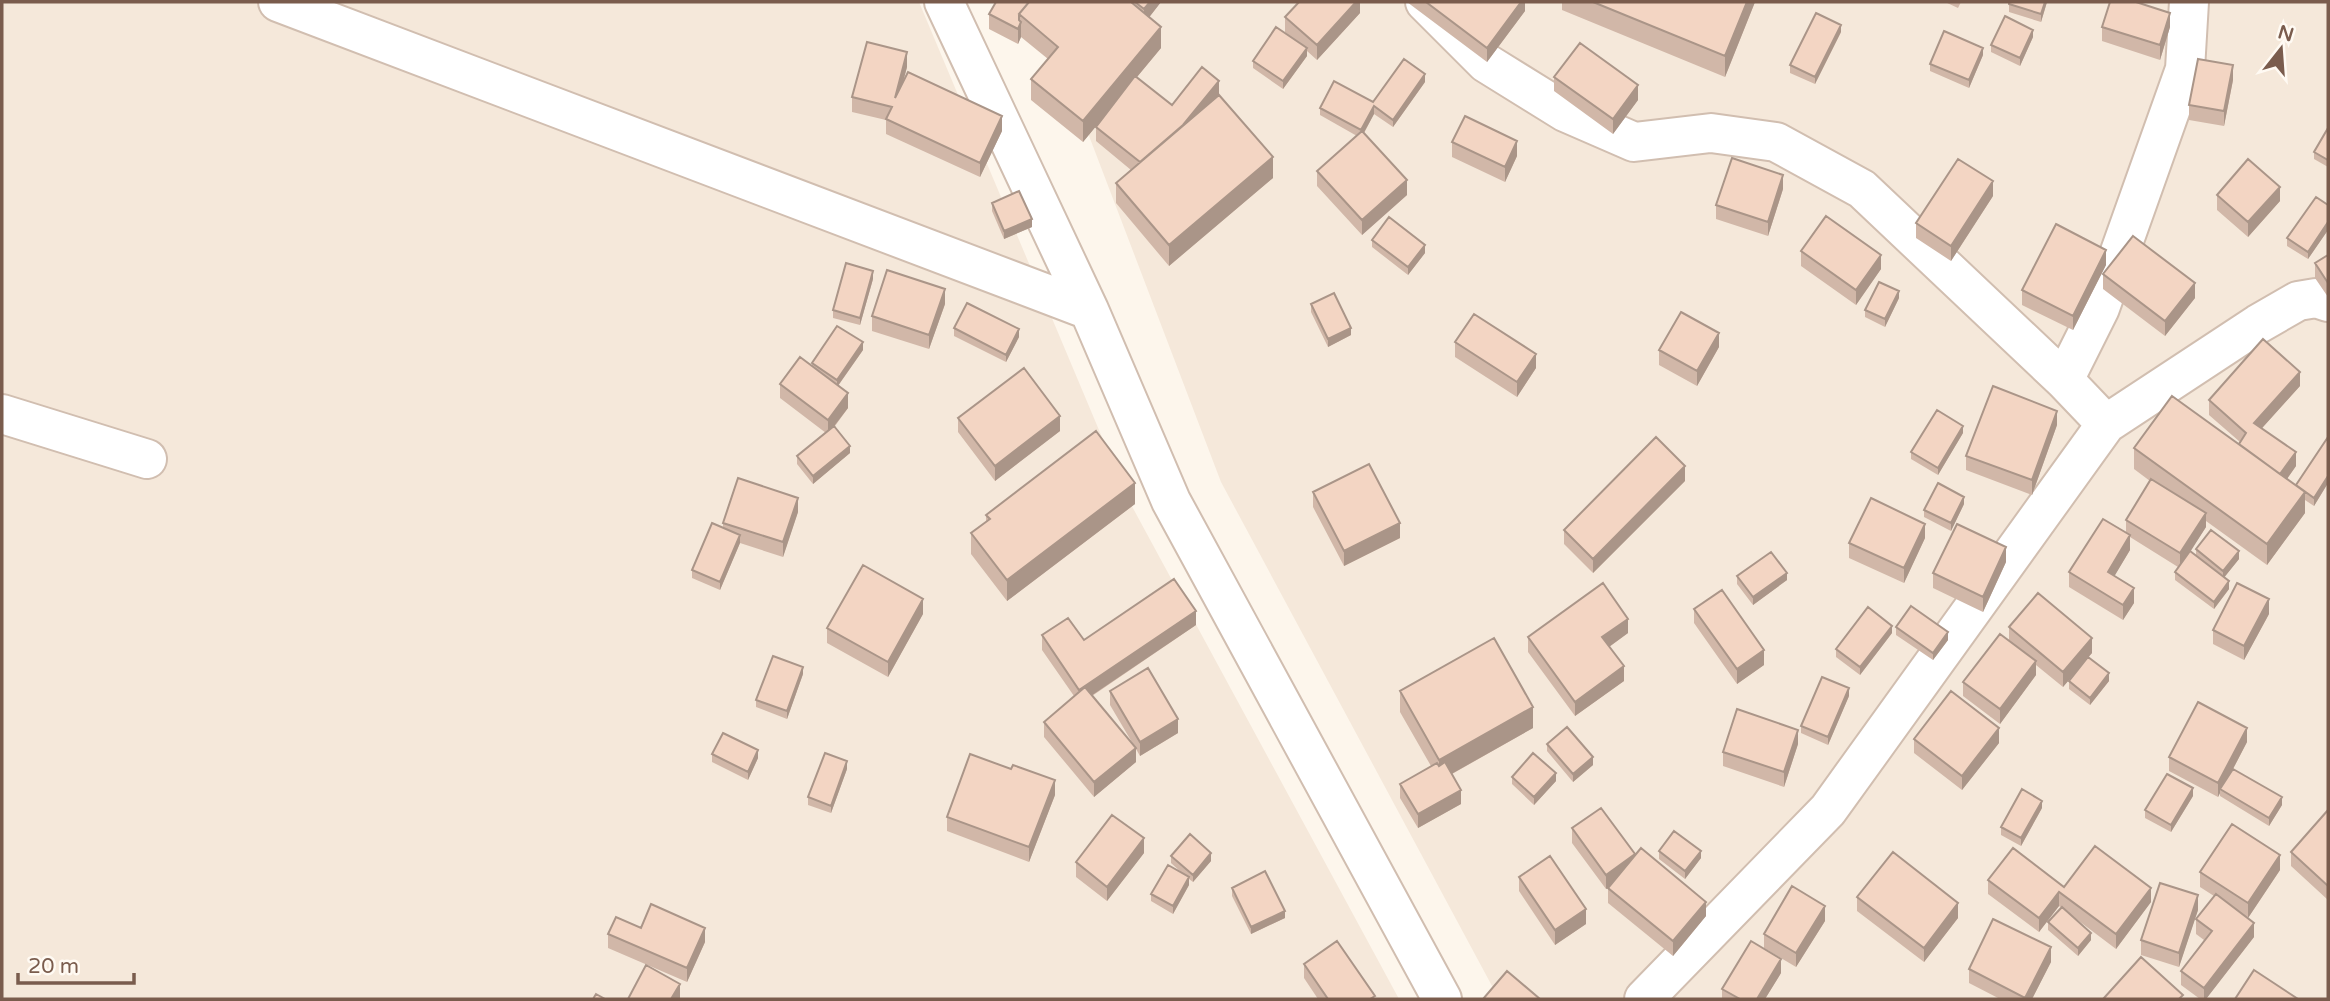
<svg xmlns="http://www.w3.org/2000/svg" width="2330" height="1001" font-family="'Varela Round',sans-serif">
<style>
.residential{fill:#f5e8da}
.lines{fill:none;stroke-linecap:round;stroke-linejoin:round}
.minor-casing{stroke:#d1beb0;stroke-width:42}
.minor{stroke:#fff;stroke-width:38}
.wall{fill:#d1b7a8}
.shaded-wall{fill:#aa9588}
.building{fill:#f3d5c3;stroke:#aa9588;stroke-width:2}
</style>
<rect width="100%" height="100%" fill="#fdf6ec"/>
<path class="residential" d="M2,2H919L1128,499L1399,999H2Z
M1038,2H2328V999H1499L1221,482Z"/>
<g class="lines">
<g class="minor-casing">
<path id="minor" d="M278,2L1089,310
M944,2L1089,310L1171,501L1442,999
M1425,2L1486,63L1565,112L1634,142L1711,133L1776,142L1862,189L2064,380L2106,424L2258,324L2298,301L2316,298L2328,302
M2064,380L2100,308L2185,69L2189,2
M2,414L147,459
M1644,999L1828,810L2106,424"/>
</g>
<use href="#minor" class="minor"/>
</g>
<path class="wall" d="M996,2H1161L1149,17L1161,48L1137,77L1172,105L1219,96L1273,178L1169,266L1116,203V183L1131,170L1096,141V126L1083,142L1031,100V79L1048,59L1021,37L1018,44L989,29V14Z
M1360,2V13L1317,60L1307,51V56L1283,89L1253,68V61L1293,39L1285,32V17Z
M1407,2H1525V11L1487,62Z
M1562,2H1755L1725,77L1562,10Z
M1945,2H1961L1958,8Z
M2047,2L2041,22L2009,12V4Z
M2102,27H2170L2160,60L2102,41Z
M1841,32L1815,84L1790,73V65Z
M2033,37L2020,66L1991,52V45Z
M1983,55L1969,88L1930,71V64Z
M907,67L903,82L1002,131L980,177L886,134V120L852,112V97Z
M1554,77L1638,100L1613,134L1554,91Z
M2233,80L2224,126L2189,120V105Z
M1425,82L1393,127L1374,114L1364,133L1407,195L1362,235L1317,186V171L1357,136L1320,115V108L1373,102Z
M2328,128V167L2314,159V152Z
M1452,142L1517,156L1505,182L1452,157Z
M1783,189L1768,236L1716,219V205Z
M2217,195L2280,201L2248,237L2217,210Z
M1993,196L1951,261L1916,238V223Z
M992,203L1032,227L1004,239L992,211Z
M2328,205V230L2308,259L2287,246V238Z
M1372,240L1425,253L1408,275L1372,247Z
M1801,251L1881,269L1856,305L1801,266Z
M2328,255V297L2315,278V263Z
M2106,265L2073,330L2022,305V290Z
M2103,274L2195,298L2165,336L2103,289Z
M873,279L860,325L833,318V310Z
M1899,298L1885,327L1865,317V310Z
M945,304L929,349L872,331V316Z
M1311,304L1351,335L1328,347L1311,312Z
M954,328L1019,337L1006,362L954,336Z
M1455,342L1536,368L1517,397L1455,357Z
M1719,347L1697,386L1659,365V350Z
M863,350L838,386L848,408L835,426L850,453L813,484L797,464V456L826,433L780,398V384L812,366V363Z
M2300,386L2262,428L2296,466L2287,479L2296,485L2328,437V483L2314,506L2305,500V513L2267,565L2206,521V527L2190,551L2196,555V549L2239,559L2224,577L2229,589L2214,609L2175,580V572L2178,567L2130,537V550L2114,576L2134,603L2123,620L2069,587V572L2126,532V520L2150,481L2134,469V448L2239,444L2240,442L2209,415V400Z
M958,418L1060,431L995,481L958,432Z
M2057,425L2032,495L1966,470V456Z
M1963,433L1938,475L1911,459V452Z
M1685,481L1593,573L1564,544V530Z
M1313,492L1400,538L1344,566L1313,507Z
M1135,504L1007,601L971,554V533L986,522V515Z
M1964,504L1951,531L1924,517V510Z
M798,512L783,557L740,543L720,590L692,578V570L723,528V523Z
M1925,538L1904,583L1849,558V543Z
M2006,562L1983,612L1933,588V573Z
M1737,576L1787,580L1753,605L1737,584Z
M1694,609L1764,665L1737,684L1694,623Z
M923,614L888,677L827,643V628Z
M2269,614L2244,660L2213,644V630Z
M1196,625L1092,696L1133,744L1110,705V691L1178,733L1140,756L1136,749V762L1094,797L1044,737V722L1074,696L1042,650V635L1084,640Z
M1896,627L1948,640L1933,660L1896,635Z
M2009,627L2092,653L2088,657L2109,681L2090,705L2069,689V681L2077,670L2063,687L2036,665V675L2000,724L1963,696V682L2009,640Z
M1628,633L1609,647L1624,681L1575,716L1528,652V637Z
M1892,633L1860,675L1836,657V649Z
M803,674L787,719L756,707V700Z
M1400,691L1533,728L1452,774L1461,804L1418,828L1400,798V784L1431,766L1400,712Z
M1849,696L1828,745L1801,733V726Z
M1914,739L1999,743L1962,790L1914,753Z
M2247,742L2233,769L2282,805L2269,826L2220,796V793L2218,797L2169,771V757Z
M1547,744L1593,765L1573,782L1547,751Z
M1798,744L1784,787L1723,766V752Z
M712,754L758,758L748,780L712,762Z
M847,769L831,813L808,805V797Z
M1512,777L1556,781L1534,805L1512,784Z
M1055,795L1029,862L947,831V817Z
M2193,796L2171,832L2145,818V810Z
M2042,808L2021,846L2001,835V827Z
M2328,810V900L2291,866V852Z
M1572,828L1635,854L1706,916L1673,956L1608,903V888L1606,889L1572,843Z
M1659,851L1701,858L1685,879L1659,859Z
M1144,853L1107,901L1076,877V862Z
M1171,856L1211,861L1193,882L1189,879V885L1173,914L1151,901V894L1183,874L1171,863Z
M2280,870L2248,918L2239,912L2254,937L2206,999H2200L2181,985V971L2204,940L2196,934V919L2214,896L2200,887V872Z
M1519,877L1586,924L1555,945L1519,891Z
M1988,880L2064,887L2151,902L2116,949L2071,915L2091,940L2078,956L2048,930V922L2062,908L2059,906L2039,932L1988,894Z
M1232,888L1285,918L1251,934L1232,896Z
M1857,897L1958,918L1924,962L1857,911Z
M2198,910L2179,967L2141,955V940Z
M1825,921L1796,967L1764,948V934Z
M641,928L705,942L687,982L608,948V934Z
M2051,962L2032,999H2000L1969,983V969Z
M1304,964L1375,999H1318L1304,978Z
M1781,973L1765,999H1722V989Z"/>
<path class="shaded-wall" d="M1150,2H1161L1144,24V9Z
M1356,2H1360V13L1317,60V45Z
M1521,2H1525V11L1487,62V48Z
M1747,2H1755L1725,77V56Z
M2045,2H2047L2041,22V14Z
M2170,13V27L2160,60V45Z
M1021,22V37L1018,44V29Z
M1841,25V32L1815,84V77Z
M1161,27V48L1083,142V121Z
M2033,30V37L2020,66V58Z
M1307,48V56L1283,89V81Z
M1983,48V55L1969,88V80Z
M907,52V67L895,112V98Z
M2233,65V80L2224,126V111Z
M1425,74V82L1393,127V120Z
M1219,81V95L1144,165Z
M1638,85V100L1613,134V119Z
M1374,106V114L1361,138V130Z
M1002,116V131L980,177V163Z
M1517,141V156L1505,182V167Z
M1273,157V178L1169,266V245Z
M1783,175V189L1768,236V222Z
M1407,180V195L1362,235V220Z
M1993,181V196L1951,261V246Z
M2280,187V201L2248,237V222Z
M1032,219V227L1004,239V231Z
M2328,222V230L2308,259V252Z
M1425,245V253L1408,275V267Z
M2106,250V265L2073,330V316Z
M1881,255V269L1856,305V290Z
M873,271V279L860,325V318Z
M2195,283V298L2165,336V321Z
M945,289V304L929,349V335Z
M1899,291V298L1885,327V319Z
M1351,328V335L1328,347V339Z
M1019,329V337L1006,362V355Z
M1719,333V347L1697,386V371Z
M863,342V350L837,387V380Z
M1536,354V368L1517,397V382Z
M2300,372V386L2254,437V423Z
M848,393V408L828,434V420Z
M2057,411V425L2032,495V480Z
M1060,416V431L995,481V466Z
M1963,426V433L1938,475V468Z
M850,446V453L813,484V476Z
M2296,452V466L2277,493V478Z
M1685,466V481L1593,573V559Z
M2328,476V483L2314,506V498Z
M1135,483V504L1007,601V580Z
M2305,492V513L2267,565V544Z
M1964,497V504L1951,531V523Z
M798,498V512L783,557V542Z
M2206,513V527L2180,568V553Z
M1400,523V538L1344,566V551Z
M1925,524V538L1904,583V568Z
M740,535V543L720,590V582Z
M2130,535V550L2108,587V572Z
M2006,547V562L1983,612V597Z
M2239,551V559L2223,579V571Z
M1787,573V580L1753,605V597Z
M2229,581V589L2214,609V602Z
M2134,588V603L2123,620V605Z
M923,599V614L888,677V662Z
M2269,599V614L2244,660V646Z
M1196,611V625L1079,704V690Z
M1628,619V633L1602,652V637Z
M1892,626V633L1860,675V667Z
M1948,632V640L1933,660V653Z
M2092,638V653L2063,687V672Z
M1764,650V665L1737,684V669Z
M2036,661V675L2000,724V709Z
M1624,666V681L1575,716V702Z
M803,667V674L787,719V711Z
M2109,673V681L2090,705V698Z
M1849,688V696L1828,745V737Z
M1533,707V728L1439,781V760Z
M1178,719V733L1140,756V742Z
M1999,728V743L1962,790V776Z
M2247,728V742L2222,790L2220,789V793L2218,797V783Z
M1798,730V744L1784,787V772Z
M1136,748V762L1094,797V782Z
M758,750V758L748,780V772Z
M1593,757V765L1573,782V774Z
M847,761V769L831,813V806Z
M1556,773V781L1534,805V797Z
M1055,780V795L1029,862V847Z
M2193,788V796L2171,832V825Z
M1461,790V804L1418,828V814Z
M2282,797V805L2269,826V818Z
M2042,801V808L2021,846V838Z
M1144,838V853L1107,901V887Z
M1701,851V858L1685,879V871Z
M1211,853V861L1193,882V875Z
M1635,854V868L1606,889V875Z
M2280,855V870L2248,918V903Z
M1189,877V885L1173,914V906Z
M2151,888V902L2116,949V934Z
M2059,892V906L2039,932V918Z
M2198,895V910L2179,967V953Z
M1706,902V916L1673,956V941Z
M1958,903V918L1924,962V948Z
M1825,906V921L1796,967V953Z
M1586,909V924L1555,945V930Z
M1285,911V918L1251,934V927Z
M2254,923V937L2206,999H2204V988Z
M705,928V942L687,982V968Z
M2091,933V940L2078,956V948Z
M2051,947V962L2032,999H2025Z
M1781,959V973L1765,999H1757Z
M680,984V998L679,999H671Z"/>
<path class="building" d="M996,2H1029L1019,14V20L1021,22L1018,29L989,14Z
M1029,2H1131L1161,27L1083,121L1031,79L1058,47L1019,14Z
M1135,2H1150L1144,9Z
M1299,2H1356L1317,45L1285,17Z
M1426,2H1521L1487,48Z
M1593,2H1747L1725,56Z
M2009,2H2045L2041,14L2009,4Z
M2110,2H2136L2170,13L2160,45L2102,27Z
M1816,13L1841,25L1815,77L1790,65Z
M2005,16L2033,30L2020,58L1991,45Z
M1276,27L1307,48L1283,81L1253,61Z
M1944,31L1983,48L1969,80L1930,64Z
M867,42L907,52L895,98L908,72L1002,116L980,163L886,119L892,107L852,97Z
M1580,43L1638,85L1613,119L1554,77Z
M1404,59L1425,74L1393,120L1374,106L1361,130L1320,108L1334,81L1373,102Z
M2198,59L2233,65L2224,111L2189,105Z
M1202,67L1219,81L1183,125L1140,162L1096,127L1135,76L1172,105Z
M1219,95L1273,157L1169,245L1116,183Z
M1465,116L1517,141L1505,167L1452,142Z
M2328,128V160L2314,152Z
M1362,131L1407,180L1362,220L1317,171Z
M1732,158L1783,175L1768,222L1716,205Z
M1958,159L1993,181L1951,246L1916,223Z
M2248,159L2280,187L2248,222L2217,195Z
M1019,191L1032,219L1004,231L992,203Z
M2316,197L2328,205V222L2308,252L2287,238Z
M1826,216L1881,255L1856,290L1801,251Z
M1389,217L1425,245L1408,267L1372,240Z
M2056,224L2106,250L2073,316L2022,290Z
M2133,236L2195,283L2165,321L2103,274Z
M2328,255V283L2315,263Z
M846,263L873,271L860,318L833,310Z
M887,270L945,289L929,335L872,316Z
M1879,282L1899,291L1885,319L1865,310Z
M1334,293L1351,328L1328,339L1311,304Z
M967,303L1019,329L1006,355L954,328Z
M1681,312L1719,333L1697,371L1659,350Z
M1474,314L1536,354L1517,382L1455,342Z
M837,326L863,342L837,380L812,363Z
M2263,339L2300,372L2254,423L2296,452L2280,474L2239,444L2246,433L2209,400Z
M800,357L848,393L828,420L780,384Z
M1024,368L1060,416L995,466L958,418Z
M1993,386L2057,411L2032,480L1966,456Z
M2172,396L2305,492L2267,544L2134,448Z
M1937,410L1963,426L1938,468L1911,452Z
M834,426L850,446L813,476L797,456Z
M1096,431L1135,483L1007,580L971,533L990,519L986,515Z
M1656,437L1685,466L1593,559L1564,530Z
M2328,437V476L2314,498L2296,485Z
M1369,464L1400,523L1344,551L1313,492Z
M738,478L798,498L783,542L723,523Z
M2151,479L2206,513L2180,553L2126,520Z
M1938,483L1964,497L1951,523L1924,510Z
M1871,498L1925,524L1904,568L1849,543Z
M2103,519L2130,535L2108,572L2134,588L2123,605L2069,572Z
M712,523L740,535L720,582L692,570Z
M1957,524L2006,547L1983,597L1933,573Z
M2211,530L2239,551L2223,571L2196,549Z
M2190,551L2229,581L2214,602L2175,572Z
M1771,552L1787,573L1753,597L1737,576Z
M863,565L923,599L888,662L827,628Z
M1174,579L1196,611L1079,690L1042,635L1068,618L1084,640Z
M1603,583L1628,619L1602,637L1624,666L1575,702L1528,637Z
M2237,583L2269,599L2244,646L2213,630Z
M1722,590L1764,650L1737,669L1694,609Z
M2038,593L2092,638L2063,672L2009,627Z
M1911,606L1948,632L1933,653L1896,627Z
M1868,607L1892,626L1860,667L1836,649Z
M2000,634L2036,661L2000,709L1963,682Z
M1494,638L1533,707L1439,760L1400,691Z
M773,656L803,667L787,711L756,700Z
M2088,657L2109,673L2090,698L2069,681Z
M1148,668L1178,719L1140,742L1110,691Z
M1822,677L1849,688L1828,737L1801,726Z
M1085,687L1136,748L1094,782L1044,722Z
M1951,691L1999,728L1962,776L1914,739Z
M2198,702L2247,728L2218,783L2169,757Z
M1737,709L1798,730L1784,772L1723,752Z
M1567,727L1593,757L1573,774L1547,744Z
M723,733L758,750L748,772L712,754Z
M825,753L847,761L831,806L808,797Z
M1533,753L1556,773L1534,797L1512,777Z
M970,754L1011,769L1013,765L1055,780L1029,847L947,817Z
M1445,762L1461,790L1418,814L1400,784L1437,763L1439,766Z
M2233,769L2282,797L2269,818L2220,789Z
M2167,774L2193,788L2171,825L2145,810Z
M2022,789L2042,801L2021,838L2001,827Z
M1601,808L1635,854L1606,875L1572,828Z
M2328,810V886L2291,852Z
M1112,815L1144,838L1107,887L1076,862Z
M2232,824L2280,855L2248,903L2200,872Z
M1674,831L1701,851L1685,871L1659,851Z
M1190,834L1211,853L1193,875L1171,856Z
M2095,846L2151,888L2116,934L2059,892L2039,918L1988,880L2013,848L2064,887Z
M1641,848L1706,902L1673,941L1608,888Z
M1893,852L1958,903L1924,948L1857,897Z
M1550,856L1586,909L1555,930L1519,877Z
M1168,865L1189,877L1173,906L1151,894Z
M1265,871L1285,911L1251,927L1232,888Z
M2160,883L2198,895L2179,953L2141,940Z
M1792,886L1825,906L1796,953L1764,934Z
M2216,894L2254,923L2204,988L2181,971L2212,931L2196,919Z
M651,904L705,928L687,968L608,934L616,917L641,928Z
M2062,907L2091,933L2078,948L2048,922Z
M1993,919L2051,947L2025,998L1969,969Z
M1337,941L1375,996L1370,999H1328L1304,964Z
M1751,941L1781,959L1757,999H1740L1722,989Z
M2141,957L2183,995L2179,999H2106L2104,998Z
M646,965L680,984L671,999H628Z
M2254,970L2298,999H2235Z
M1507,971L1540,999H1483Z
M596,994L605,999H593Z"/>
<rect width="2330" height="1001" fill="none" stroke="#7a5c4d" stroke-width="7"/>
<g transform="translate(2281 49) rotate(17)" stroke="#fffaf3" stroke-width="5" paint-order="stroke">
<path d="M0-5L12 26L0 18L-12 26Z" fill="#7a5c4d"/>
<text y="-10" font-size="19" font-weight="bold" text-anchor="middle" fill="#7a5c4d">N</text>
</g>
<path d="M18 973v10h116v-10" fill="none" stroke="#7a5c4d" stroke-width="3.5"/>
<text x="28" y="973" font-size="21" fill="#7a5c4d" stroke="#fffaf3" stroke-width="5" paint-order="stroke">20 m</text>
</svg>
